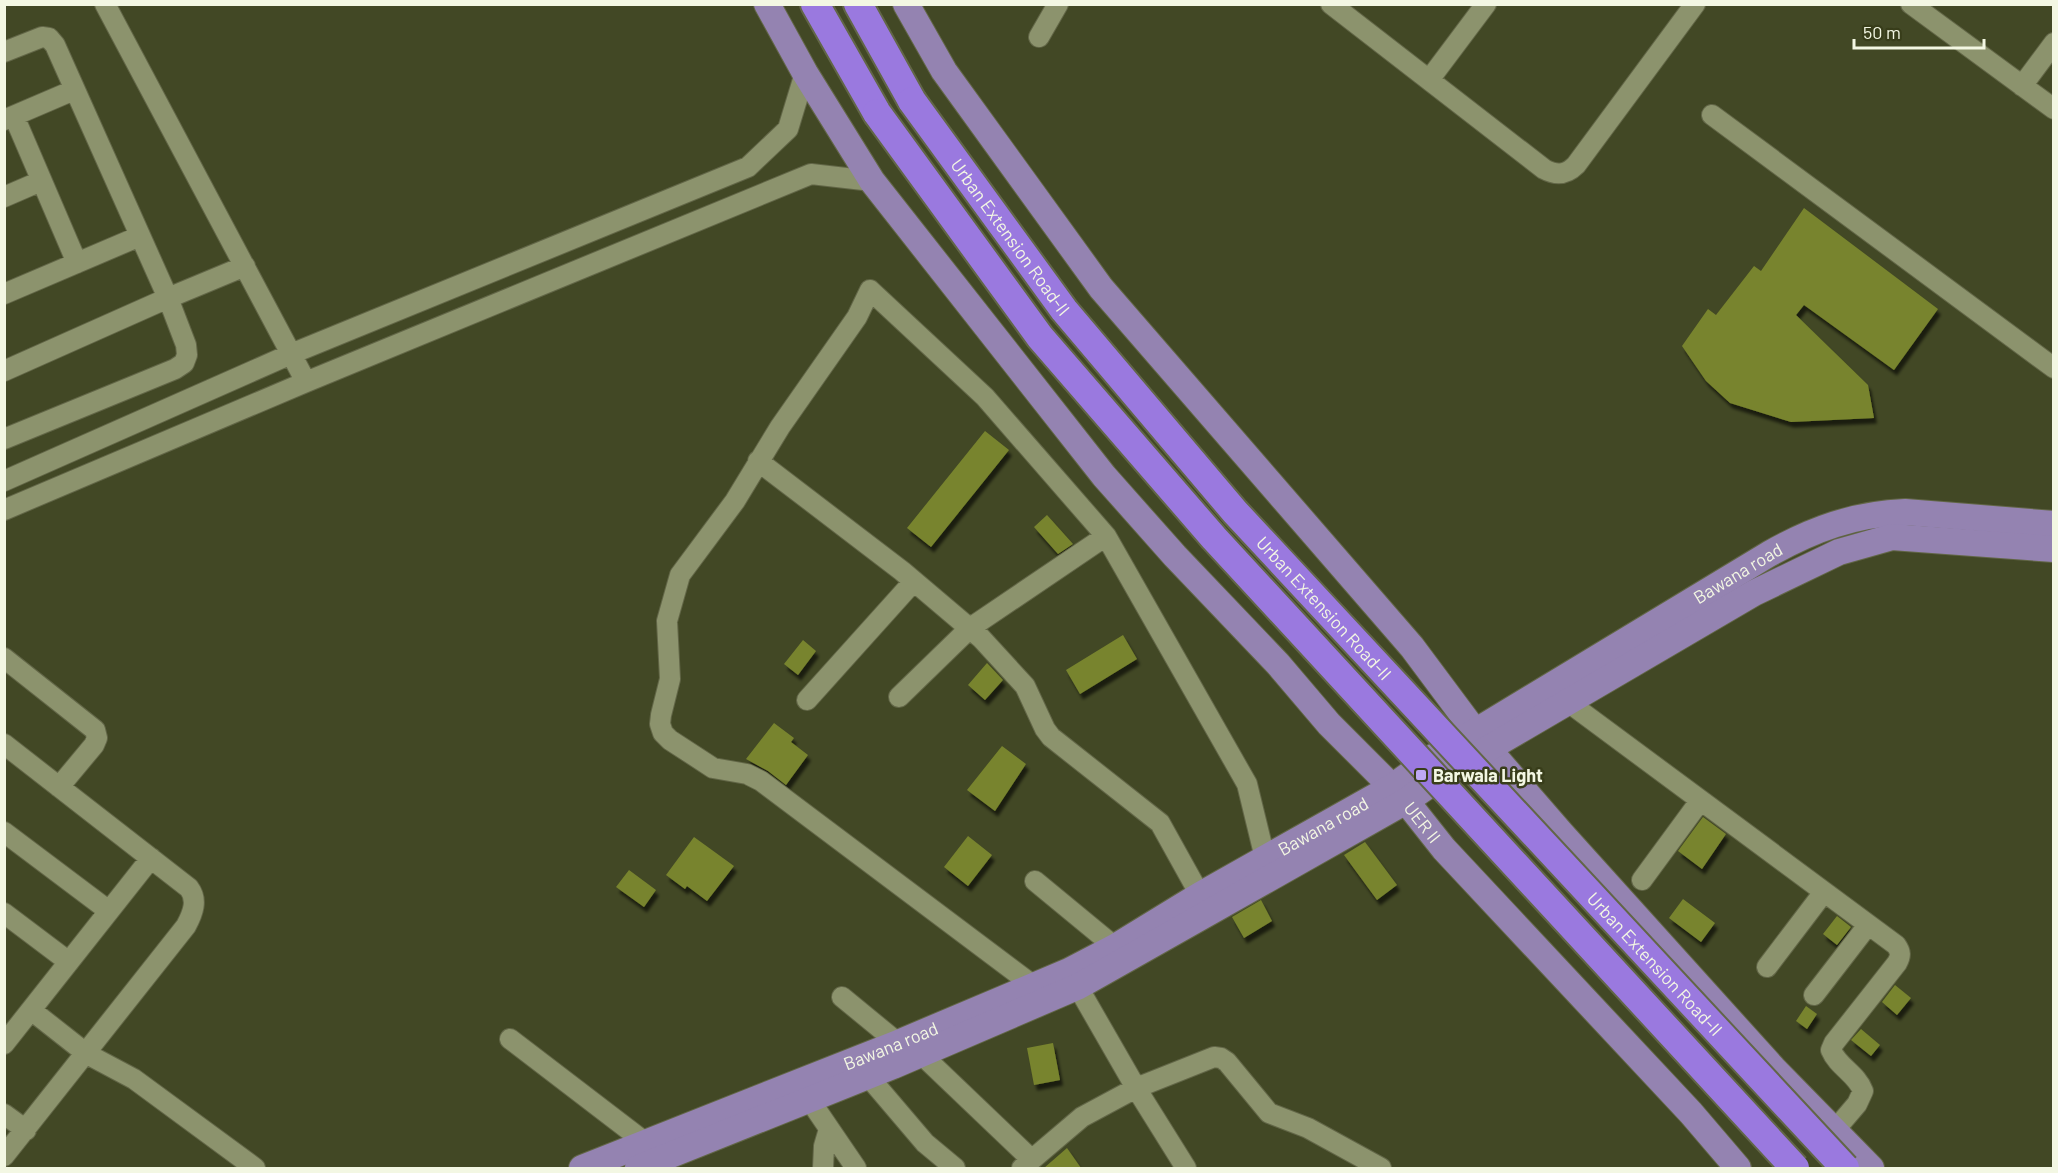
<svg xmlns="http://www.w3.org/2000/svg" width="2058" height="1173" font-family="Barlow,sans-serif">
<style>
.building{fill:#78842e;filter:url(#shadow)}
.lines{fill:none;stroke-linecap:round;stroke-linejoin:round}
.minor-casing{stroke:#626647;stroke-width:22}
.major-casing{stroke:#626647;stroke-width:28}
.highway-casing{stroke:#626647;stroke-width:32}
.minor{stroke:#8c936d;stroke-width:20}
.major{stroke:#9483b1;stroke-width:26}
.highway{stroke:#9a79df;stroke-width:28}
.highway-bridge-casing{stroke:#626647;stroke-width:32;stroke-linecap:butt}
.highway-bridge{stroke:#9a79df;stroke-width:28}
.poi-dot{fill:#bea9f4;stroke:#383d1a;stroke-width:2}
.labels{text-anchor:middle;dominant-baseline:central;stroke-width:5;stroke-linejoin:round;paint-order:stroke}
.street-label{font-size:18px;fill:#f3f7e3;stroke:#383d1a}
.poi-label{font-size:18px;font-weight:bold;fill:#f3f7e3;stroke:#383d1a;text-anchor:start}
</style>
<defs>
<filter id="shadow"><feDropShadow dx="3" dy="5.5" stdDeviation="1.5" flood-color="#0009"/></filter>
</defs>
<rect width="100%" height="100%" fill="#424825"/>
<path class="building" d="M1804,208L1938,309L1894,370L1804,305L1796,315L1868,385L1874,418L1791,422L1730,403L1706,381L1682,346L1708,309L1716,315L1754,266L1761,271Z
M985,431L1009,450L931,547L907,528Z
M1047,515L1073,544L1058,554L1034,527Z
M1123,635L1137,659L1080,694L1066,670Z
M803,640L816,651L798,675L784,664Z
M987,663L1003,680L985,700L968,685Z
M774,723L794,738L791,742L808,755L786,785L768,771L746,759Z
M1002,746L1026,764L995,811L967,790Z
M1703,817L1726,834L1702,869L1678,851Z
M968,836L992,855L968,886L944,867Z
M694,837L734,866L707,901L687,886L685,889L666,875Z
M1365,842L1397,885L1377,900L1344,855Z
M629,870L656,890L644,907L616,887Z
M1683,899L1715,923L1701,942L1669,918Z
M1261,900L1272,921L1244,938L1232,917Z
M1837,916L1851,927L1837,945L1823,934Z
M1895,985L1911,998L1897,1015L1882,1002Z
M1806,1006L1817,1014L1807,1029L1796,1021Z
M1861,1029L1880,1045L1871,1056L1851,1040Z
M1053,1043L1060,1080L1034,1085L1027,1048Z
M1067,1148L1081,1168H1044Z"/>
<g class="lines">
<g class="minor-casing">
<path id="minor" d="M105,4L306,382
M1331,4L1544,169C1557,176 1566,175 1576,165L1695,4
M1911,4L2054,109
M1039,37L1058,4
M4,52L42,37L49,38L55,45L168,298L186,345L187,355L184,363L175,369L4,439
M1429,80L1486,4
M2022,86L2054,43
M1712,115L2054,368
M14,116L77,263
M4,120L74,90
M4,197L41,181
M4,294L140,236
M4,371L168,298L245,266
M758,461L902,571L981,638L1025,686L1045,729L1051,737L1160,823L1200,895
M4,481L291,354L748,167L788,129L805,73
M4,510L306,382L811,174L872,181
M4,658L95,730L97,738L94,745L59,787
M899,697L970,628L1106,536
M807,700L914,581
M1568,702L1896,945C1901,952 1901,956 1897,963L1834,1043L1831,1050C1838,1067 1857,1074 1863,1091L1857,1104L1834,1131
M4,744L189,888C198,900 193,913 186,926L4,1156
M4,832L109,911
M1642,880L1700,801
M1035,881L1115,947
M4,913L69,962
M1767,967L1824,892
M1071,975L1136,1088L1186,1168
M1034,986L761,781L747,774L713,768L670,740L663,733L660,724L661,715L670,679L667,621L680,575L735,501L780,427L857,317L870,290L985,397L1106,536L1247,784L1265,858
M1814,995L1868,925
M842,997L898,1043
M31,1010L87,1054L134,1079L255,1168
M510,1039L646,1143
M4,1044L151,858
M921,1054L1031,1159
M868,1076L925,1143L955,1168
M809,1099L856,1168
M4,1114L26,1130
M823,1168L824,1146L829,1129
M1022,1168L1082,1117L1136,1088L1214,1057L1221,1058L1227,1062L1269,1113L1308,1128L1381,1168"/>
</g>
<g class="major-casing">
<g id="major">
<path id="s1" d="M767,4L805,73L872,181L1104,476L1175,556L1278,664L1329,724L1406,801L1444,849L1691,1113L1738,1168"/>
<path d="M906,4L944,71L1101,288L1412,647L1488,749L1561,833L1773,1068L1871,1168"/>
<path id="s2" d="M582,1168L898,1043L1069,971L1115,947L1200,895L1392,787L1435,756L1769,554C1813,529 1855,514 1905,512L2054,524"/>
<path d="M638,1168L893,1066L1079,986L1406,801L1443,775L1754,593L1839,552L1892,537L2054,549"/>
</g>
</g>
<g class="highway-casing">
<path id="highway" d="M815,4L877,113
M858,4L912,101"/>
</g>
<use href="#minor" class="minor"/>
<use href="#major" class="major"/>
<use href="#highway" class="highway"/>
<g class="highway-bridge-casing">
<g id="highway-bridge">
<path id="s3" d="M912,101L1064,310L1235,512L1845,1168"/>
<path d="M877,113L1040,337L1214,538L1795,1168"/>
</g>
</g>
<use href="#highway-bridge" class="highway-bridge"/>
</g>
<rect class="poi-dot" x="1415" y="769" width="12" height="12" rx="3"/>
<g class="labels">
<g class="street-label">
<text stroke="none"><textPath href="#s3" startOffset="168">Urban Extension Road-II</textPath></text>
<text stroke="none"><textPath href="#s2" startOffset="1304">Bawana road</textPath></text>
<text stroke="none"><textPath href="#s3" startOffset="654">Urban Extension Road-II</textPath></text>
<text stroke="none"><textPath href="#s1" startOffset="1052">UER II</textPath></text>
<text stroke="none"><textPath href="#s2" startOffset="818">Bawana road</textPath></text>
<text stroke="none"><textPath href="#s3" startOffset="1140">Urban Extension Road-II</textPath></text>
<text stroke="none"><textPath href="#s2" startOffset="332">Bawana road</textPath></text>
</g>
<g class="poi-label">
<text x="1433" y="775">Barwala Light</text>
</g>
</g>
<rect width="2058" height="1173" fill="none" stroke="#f3f7e3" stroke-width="12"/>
<path d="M1854 39v9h130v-9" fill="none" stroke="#f3f7e3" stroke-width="3"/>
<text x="1863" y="39" font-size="18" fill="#f3f7e3" stroke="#383d1a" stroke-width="4.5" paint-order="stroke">50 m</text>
</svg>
